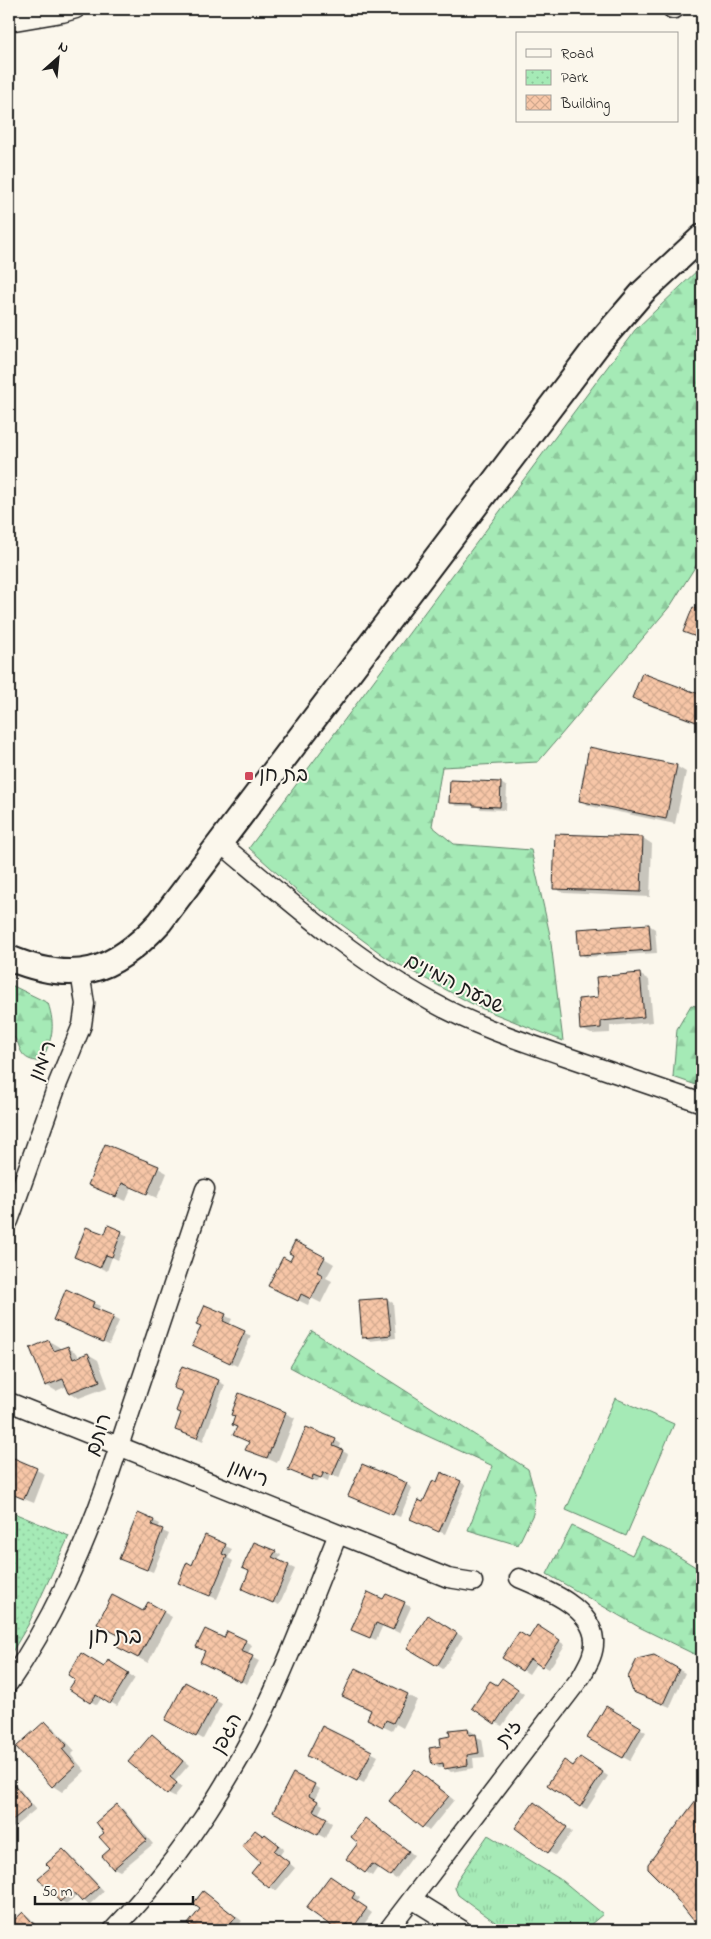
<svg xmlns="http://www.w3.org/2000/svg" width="711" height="1939" font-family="'Indie Flower','Playpen Sans Hebrew',sans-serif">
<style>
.grass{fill:url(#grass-tufts);stroke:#608369}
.forest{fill:url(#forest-firs);stroke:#608369}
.park{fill:url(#park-dots);stroke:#608369}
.pitch{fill:#a5eab6;stroke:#608369}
.shadow{fill:#0003}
.building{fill:url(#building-cross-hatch);stroke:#1c1c1c}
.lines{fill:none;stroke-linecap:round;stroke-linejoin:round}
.street-casing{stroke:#1c1c1c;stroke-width:21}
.secondary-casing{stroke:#1c1c1c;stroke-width:28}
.street{stroke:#fbf7ec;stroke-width:18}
.secondary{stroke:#fbf7ec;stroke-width:24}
.poi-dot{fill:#d1495b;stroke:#fbf7ec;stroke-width:2}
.labels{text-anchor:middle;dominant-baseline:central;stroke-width:4;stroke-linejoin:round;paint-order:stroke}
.poi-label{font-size:20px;fill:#1c1c1c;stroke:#fbf7ec;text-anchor:start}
.street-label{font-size:20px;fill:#1c1c1c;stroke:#fbf7ec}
.quarter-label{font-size:22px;fill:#1c1c1c;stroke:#fbf7ec}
</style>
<defs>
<pattern id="grass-tufts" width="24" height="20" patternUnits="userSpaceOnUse" patternTransform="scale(1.25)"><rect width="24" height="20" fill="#a5eab6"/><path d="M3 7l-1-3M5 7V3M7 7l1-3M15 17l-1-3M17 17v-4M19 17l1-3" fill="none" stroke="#8dc89c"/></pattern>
<pattern id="forest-firs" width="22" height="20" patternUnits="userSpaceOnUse" patternTransform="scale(1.25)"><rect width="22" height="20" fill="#a5eab6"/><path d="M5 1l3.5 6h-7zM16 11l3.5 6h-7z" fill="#8dc89c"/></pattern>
<pattern id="park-dots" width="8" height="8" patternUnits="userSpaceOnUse" patternTransform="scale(1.25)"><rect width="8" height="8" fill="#a5eab6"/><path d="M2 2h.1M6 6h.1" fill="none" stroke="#8dc89c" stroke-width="1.8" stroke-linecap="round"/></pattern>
<pattern id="building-cross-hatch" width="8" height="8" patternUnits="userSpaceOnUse" patternTransform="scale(1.25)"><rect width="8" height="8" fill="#f7c6a7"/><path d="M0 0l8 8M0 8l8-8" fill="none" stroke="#d3aa8f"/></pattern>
</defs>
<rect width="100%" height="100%" fill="#fbf7ec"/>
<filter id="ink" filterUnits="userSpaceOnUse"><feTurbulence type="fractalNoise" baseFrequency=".02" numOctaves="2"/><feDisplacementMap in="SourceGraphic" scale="10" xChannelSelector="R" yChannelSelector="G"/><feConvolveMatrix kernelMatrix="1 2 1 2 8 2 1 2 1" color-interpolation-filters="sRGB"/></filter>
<g filter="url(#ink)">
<path class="grass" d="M488,1835L563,1881L603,1914L584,1930H506L458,1895L455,1888L457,1880Z"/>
<path class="forest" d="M702,266V556L671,605L538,762L442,767L432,826L454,844L531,850L550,935L563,1041L478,1007L387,958L299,893L249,848L635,330Z
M9,984L48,1003C56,1028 52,1039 41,1062C13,1059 25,1043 9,1033Z
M691,1005L702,1007V1087L673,1077L677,1029Z
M312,1331L528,1469L535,1493L533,1514L518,1545L468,1530L493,1466L362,1406L290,1367Z
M572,1526L632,1555L641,1537L668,1550L702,1571V1658L639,1627L547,1574Z"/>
<path class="park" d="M9,1511L69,1536L28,1625L9,1657Z"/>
<path class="pitch" d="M615,1398L674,1424L626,1536L566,1510Z"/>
<path class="shadow" d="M694,608L702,612V640L685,632Z
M643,674L702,696V725L643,703L634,698Z
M676,766L686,772L675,824L590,806L580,801Z
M501,783L507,787L506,810L481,809L476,806H457L450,802Z
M643,838L652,844L650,897L564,893L554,888Z
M649,925L655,929L657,953L586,957L580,954Z
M639,974L649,980L653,1022L610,1026V1033L591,1034L581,1029L600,998Z
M158,1168L167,1173L157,1198L132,1187L126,1201L99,1190Z
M109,1227L128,1236L118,1260L112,1257L107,1271L75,1257L106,1236Z
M324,1258L334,1264L326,1278L332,1281L321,1303L311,1298L308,1305L279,1291L291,1263Z
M387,1299L393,1303L396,1338L369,1341L363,1337Z
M93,1303L100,1306L98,1310L119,1321L109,1344L60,1323Z
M206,1306L232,1319L229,1325L251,1336L237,1366L200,1349Z
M49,1341L59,1347L60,1350L67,1347L77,1353L79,1358L88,1354L98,1360L108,1387L79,1398L70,1392L67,1386L56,1391L46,1385Z
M218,1381L225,1385L203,1441L176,1429Z
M285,1413L295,1418L277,1463L247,1449L250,1442L235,1435Z
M335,1440L341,1444L339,1449L348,1454L339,1478L330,1474L328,1481L320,1477L318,1482L296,1473Z
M9,1458L45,1474L34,1503L9,1493Z
M460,1482L466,1485L445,1534L411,1519L438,1484Z
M406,1484L412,1488L400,1517L356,1499Z
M154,1521L160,1524L158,1529L169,1534L153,1572L127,1562Z
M205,1537L232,1549L228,1558L233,1561L217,1599L186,1586Z
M275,1552L281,1555L278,1561L295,1569L279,1605L249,1592Z
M386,1595L411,1607L399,1633L383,1625L376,1640L359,1633Z
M148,1603L172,1617L148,1663L118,1647L143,1613Z
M428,1616L463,1637L443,1669L409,1648Z
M544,1631L565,1645L549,1669L537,1662L529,1674L504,1658Z
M228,1632L252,1645L247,1655L259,1661L247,1684L207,1665V1651L225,1639Z
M654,1656L685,1673L670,1707L641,1695Z
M109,1662L135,1678L117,1706L102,1697L97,1705L70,1689L104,1668Z
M508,1683L524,1694L502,1726L496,1723L498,1687Z
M186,1684L222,1704L203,1739L167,1719Z
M407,1695L417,1700L403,1728L396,1724L392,1731L378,1724Z
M606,1708L646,1732L630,1761L589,1737Z
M45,1722L54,1728L75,1751L71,1755L85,1771L62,1792L53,1786Z
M322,1727L378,1756L364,1783L315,1759Z
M467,1729L474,1733V1736L482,1739L485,1757L473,1758L474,1768L451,1772L445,1767L439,1768L433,1764L442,1748L451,1737Z
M152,1736L189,1765L175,1781L182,1787L174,1797L168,1794Z
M586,1762L608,1776L587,1809L580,1806L574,1768Z
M421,1774L454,1800L429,1831L390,1801Z
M11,1782L17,1786L36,1809L9,1831V1784Z
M314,1785L320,1789L314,1800L323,1805L318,1815L332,1823L325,1838L281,1815Z
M702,1795V1930L650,1864Z
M117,1806L123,1809L153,1844L120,1871L114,1868L111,1849L106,1833Z
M540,1807L572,1832L555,1855L549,1852Z
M372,1823L414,1855L396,1879L378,1867L372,1876L348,1859Z
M256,1831L272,1839L284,1849L280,1855L295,1868L276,1891L252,1873L262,1862Z
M63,1851L69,1854L104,1891L89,1905L77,1895L67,1904L61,1901L51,1868Z
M336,1881L360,1898L357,1902L372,1913L360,1930L352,1927L350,1930H339L308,1908Z
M204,1892L242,1921L234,1930H197L190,1924L202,1909Z
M23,1914L29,1917L41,1930H9V1927Z"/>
<path class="building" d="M693,607L702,610V639L683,632Z
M642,673L702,695V724L632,698Z
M589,747L677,765L666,819L579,801Z
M450,780L501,782L500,807L473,806V804L449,803Z
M555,834L643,837L641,892L553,889Z
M649,924L651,950L579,955L577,929Z
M640,973L644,1017L601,1021V1028L580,1030L578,999L598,997L596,977Z
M105,1144L159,1166L147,1194L122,1183L116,1197L88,1185Z
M108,1225L122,1231L112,1257L106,1255L100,1268L74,1257L86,1227L105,1234Z
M295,1241L325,1257L317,1272L323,1275L311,1299L301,1294L298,1301L268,1286L283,1257L290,1261L293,1255L289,1253Z
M66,1289L94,1302L92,1307L114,1316L103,1342L53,1320Z
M387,1298L391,1335L362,1338L359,1300Z
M205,1305L226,1314L223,1321L245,1331L230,1363L192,1345L201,1327L196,1325Z
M49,1340L54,1351L68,1346L73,1359L88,1353L100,1381L69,1393L63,1379L45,1386L30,1348Z
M182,1366L219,1380L197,1438L175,1430L181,1413L176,1411L183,1392L173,1388Z
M239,1393L286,1412L267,1458L245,1450L249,1442L233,1435L237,1427L232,1425L235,1416L231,1415Z
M306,1427L336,1439L333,1446L343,1450L332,1476L324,1472L321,1478L313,1475L312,1480L288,1470Z
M9,1456L37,1468L24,1499L9,1493Z
M362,1464L407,1483L393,1515L348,1496Z
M441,1472L461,1481L439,1532L410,1519L418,1500L423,1502L433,1480L437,1482Z
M138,1513L154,1520L152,1525L163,1529L147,1570L119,1559Z
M205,1535L226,1544L222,1554L227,1556L210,1596L178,1583L187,1562L192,1565Z
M254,1542L276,1551L272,1557L289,1565L273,1603L242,1589L249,1571L242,1568Z
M368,1592L383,1599L386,1594L405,1602L393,1630L376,1623L370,1638L351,1630Z
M112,1595L143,1611L148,1602L164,1611L138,1658L117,1647L122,1637L97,1624Z
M428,1615L457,1633L437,1666L407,1648Z
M537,1625L560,1640L542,1667L530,1659L522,1671L502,1658L519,1632L529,1638Z
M205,1629L224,1638L227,1631L246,1640L241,1651L253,1656L241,1682L200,1662L205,1651L196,1647Z
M81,1653L104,1667L108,1660L129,1673L110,1704L96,1695L90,1703L69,1689L75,1680L68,1675Z
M654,1655L679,1669L663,1704L633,1692L628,1677L637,1659Z
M355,1668L408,1694L393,1723L386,1720L383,1727L367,1719L371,1710L342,1696Z
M502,1678L518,1689L495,1724L472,1708L490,1681L497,1685Z
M185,1682L217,1699L196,1737L165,1720Z
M606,1706L641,1727L623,1758L587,1738Z
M45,1721L67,1745L62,1749L76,1765L52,1787L16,1747Z
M322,1726L372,1751L357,1781L307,1756Z
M468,1728L469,1735L476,1734L479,1753L467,1755L468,1765L444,1769L443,1763L432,1765L429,1748L441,1746L440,1738L450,1736L449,1730Z
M152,1734L183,1761L170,1777L177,1783L167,1795L128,1762Z
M580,1757L603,1772L580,1807L547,1785L564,1760L573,1766Z
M415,1769L449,1796L422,1828L389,1801Z
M293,1773L315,1784L309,1796L318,1801L313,1811L327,1818L318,1835L273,1812Z
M11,1781L31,1805L9,1823V1782Z
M702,1792V1930H701L670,1891L648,1869V1864Z
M534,1802L567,1827L548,1853L515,1828Z
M117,1804L147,1840L113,1869L102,1856L110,1849L99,1837L104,1833L96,1822Z
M365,1818L409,1851L390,1876L372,1864L365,1873L346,1859L358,1843L351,1837Z
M255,1830L263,1836L265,1834L279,1845L274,1851L290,1863L269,1888L251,1873L260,1862L242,1846Z
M63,1849L99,1887L82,1902L72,1891L60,1902L38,1878L50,1868L46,1864Z
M330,1876L355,1893L352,1898L367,1908L353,1928L346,1924L341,1930H337L306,1908Z
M203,1891L236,1917L226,1930H195L188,1924L200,1909L193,1904Z
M23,1912L39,1930H9V1925Z"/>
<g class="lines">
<g class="street-casing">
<path id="street" d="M672,9H675
M9,22L62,13L76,9
M220,843C288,900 354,959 432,1002C473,1025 518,1040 562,1055C609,1071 656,1087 702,1103
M9,1221L58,1083L82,1025L85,1004L80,972
M9,1402L448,1578L473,1582
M9,1683C51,1622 80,1557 105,1488L205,1189
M412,1899L462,1930
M113,1930C171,1870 219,1800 257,1726C288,1664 312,1598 338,1534
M388,1930L581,1677C587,1666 595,1654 594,1640C592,1607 545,1589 519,1578"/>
</g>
<g class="secondary-casing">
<path id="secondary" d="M9,958C74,985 113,974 160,922L599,343L643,292L702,237"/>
</g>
<use href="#street" class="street"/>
<use href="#secondary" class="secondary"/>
</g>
</g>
<rect class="poi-dot" x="244" y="771" width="10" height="10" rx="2.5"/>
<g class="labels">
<g class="poi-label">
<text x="259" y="776">בת חן</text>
</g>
<g class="street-label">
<text transform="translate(454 985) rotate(27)">שבעת המינים</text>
<text transform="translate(44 1061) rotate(-68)">רימון</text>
<text transform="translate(100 1435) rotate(-72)">רותם</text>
<text transform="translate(248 1475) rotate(22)">רימון</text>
<text transform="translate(228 1734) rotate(-62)">הגפן</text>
<text transform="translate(510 1734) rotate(-53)">זית</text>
</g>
<g class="quarter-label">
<text x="115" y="1638">בת חן</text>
</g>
</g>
<rect width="711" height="1939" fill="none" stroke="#fbf7ec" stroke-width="30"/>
<rect x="15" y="15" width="681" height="1909" fill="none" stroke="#1c1c1c" stroke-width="2" filter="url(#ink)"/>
<rect x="516" y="32" width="162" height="90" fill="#fbf7ec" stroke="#a29f99"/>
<rect x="526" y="49" width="25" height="8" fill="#fbf7ec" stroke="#a29f99"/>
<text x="561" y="58" font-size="15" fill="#1c1c1c">Road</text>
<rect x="526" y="70" width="25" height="15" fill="url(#park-dots)" stroke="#a29f99"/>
<text x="561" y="82" font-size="15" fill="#1c1c1c">Park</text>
<rect x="526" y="95" width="25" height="15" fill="url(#building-cross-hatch)" stroke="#a29f99"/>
<text x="561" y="108" font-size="15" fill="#1c1c1c">Building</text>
<g transform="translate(58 58) rotate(27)" stroke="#fbf7ec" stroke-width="4" paint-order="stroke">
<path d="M0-4L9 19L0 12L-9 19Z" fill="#1c1c1c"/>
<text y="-8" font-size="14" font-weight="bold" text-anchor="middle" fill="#1c1c1c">N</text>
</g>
<path d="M35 1896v8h158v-8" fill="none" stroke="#1c1c1c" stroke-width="2.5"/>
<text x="42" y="1896" font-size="15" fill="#1c1c1c" stroke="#fbf7ec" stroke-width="4" paint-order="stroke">50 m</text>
</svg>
